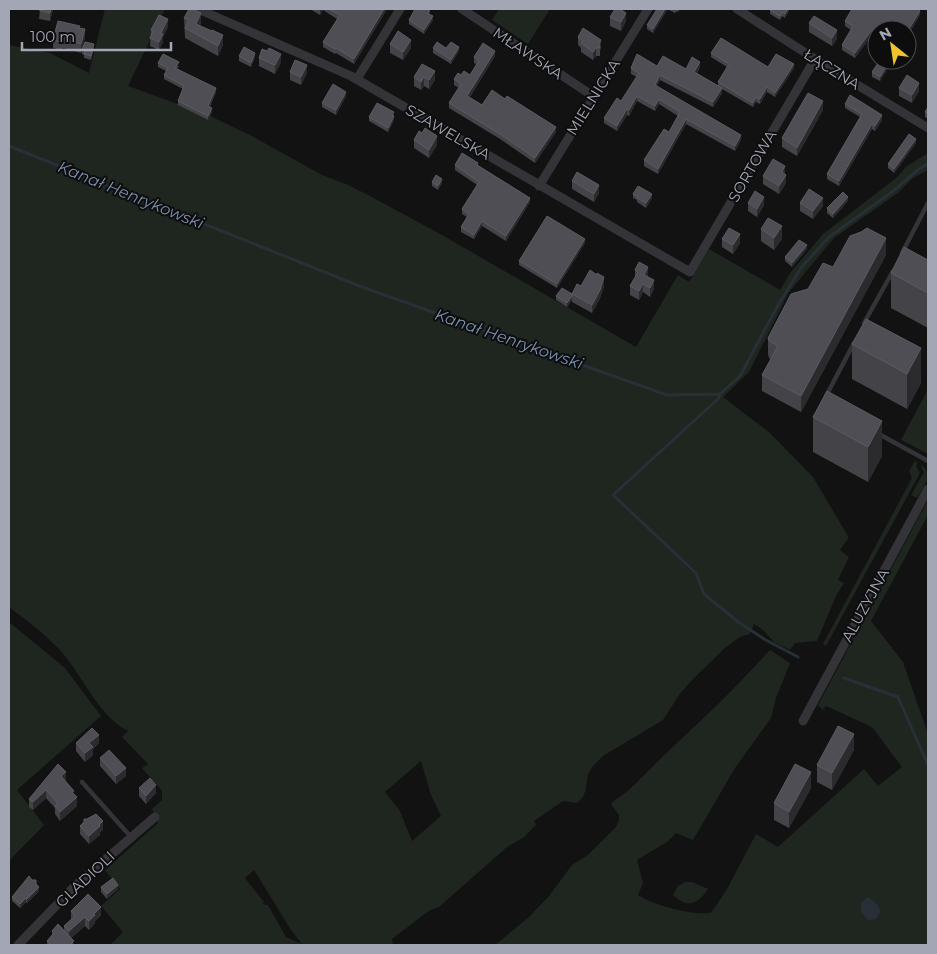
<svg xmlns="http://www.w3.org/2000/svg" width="937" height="954" font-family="Montserrat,sans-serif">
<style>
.green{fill:#1e261f;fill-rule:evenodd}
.water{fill:#282f37}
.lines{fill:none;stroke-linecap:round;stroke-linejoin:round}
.stream{stroke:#282f37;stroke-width:3}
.lane{stroke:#333338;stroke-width:4.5}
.street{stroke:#333338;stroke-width:9}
.wall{fill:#434348}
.shaded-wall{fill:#2b2b2e}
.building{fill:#4e4e54;stroke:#5b5c63}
.labels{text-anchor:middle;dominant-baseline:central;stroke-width:4;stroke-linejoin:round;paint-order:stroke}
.street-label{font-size:15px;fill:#a3a6b4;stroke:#0d0d0e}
.water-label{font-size:16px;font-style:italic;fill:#7a91af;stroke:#0d0d0e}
</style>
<rect width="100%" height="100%" fill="#121213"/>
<path class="green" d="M105,9H165L128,86L178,104L208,120L210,116L250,135L322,175L346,184L370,196L442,235L636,347L678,275L689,282L709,249L780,290L790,273L823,234L895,179L907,166L928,153V170L913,178L898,193L834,238L789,292L749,372L723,397L769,432L813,477L848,536V539L840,550L849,557L838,580L844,583L836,596L817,641L795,643L790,650L774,642L763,630L754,624L750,634L740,637L725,648L691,681L679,695L663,720L603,756L593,766L588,774L586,789L583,797L577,803L563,801L534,821L536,825L524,837L507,847L439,907L430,910L392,939L393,945H110L123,932L101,906L120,889L105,870L158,823L152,809L162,800V791L142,768L148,764L122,737L128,731C98,716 82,674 59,649C45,634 26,620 9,607V45L50,53L89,73ZM421,761L431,795L441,816L412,841L400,811L385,792ZM254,870L291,930L302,944L286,937L268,905L262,904L264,902L245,878Z
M499,9H550L528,44L492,20Z
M928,389V454L901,440Z
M915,461L918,463L916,466L920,473L826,646L823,644L912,478L909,471Z
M922,465C934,476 923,487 917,498L911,495L924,472L921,467Z
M928,500V515L871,621L903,662L928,734V945H495L529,917L549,896L572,865L588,855L616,827L619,820V815L611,804C616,798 623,795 629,790C645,774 661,758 678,742C710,713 741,682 770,650L790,663L776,698L771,718L735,768L693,840L676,833L667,842L637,860L643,883L638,895C656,906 690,915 711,913L726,891L756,834L778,847L864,769L878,786L902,767L872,727L826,706L823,710L818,705Z
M9,622L65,668L101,716L17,790L44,825L9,861Z
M685,882H692L708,889C698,904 688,909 673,895L678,886Z"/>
<path class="water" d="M868,897L877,904L881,911L876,919L869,920C862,915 861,912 861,903Z"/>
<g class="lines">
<path class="stream" d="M9,146L362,287L667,395L720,394L740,376L778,305L801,268L829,237L892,192L919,169L928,164
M720,395L718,399L613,495L696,573L704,594L737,621L764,639L798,657
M844,678L898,697L928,765"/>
<path class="lane" d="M902,253L928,203
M864,323L893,271
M826,396L854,343
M877,433L928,461
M82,782L131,837"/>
<path class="street" d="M198,9L351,76L690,272L815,59
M462,9L593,96
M737,9L815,59L928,128
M357,79L400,9
M539,186L648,9
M803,721L928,489
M18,945L76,885L155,817"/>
</g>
<path class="wall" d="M40,9H53L50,21L39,19Z
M310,9H387L354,64L336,53L335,54L323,47V42L337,19L323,10L320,15Z
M430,9V12L429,14L433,20L424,34L409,24V20Z
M667,9H680L678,12L677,11L675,13Z
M667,9V10L653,33L647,29V25Z
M789,9V11L785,18L782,16L780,20L770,14V10Z
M920,15L907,37V30H877V40L871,36L855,58L842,50V45L851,30L845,26V21Z
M610,17L626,21L621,31L610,26Z
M184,18L201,23L200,26L223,45L218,56L185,38Z
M809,23L837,39L832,46L809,32Z
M168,27L163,37V42L159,50L150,46L151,30Z
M80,28L85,37L81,53L63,48L62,50L53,48V40Z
M578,37L601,49L600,50V56H596L593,60L581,52V48L578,45Z
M390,44L411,48L403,60L390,53Z
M94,48L91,60L84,58V55L82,54V50Z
M433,48H446L459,51L451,64L433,53Z
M711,53L768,67L794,68L775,97L767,92L760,104L756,102L753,107L722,89V93L713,107L660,80L657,86L741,140L735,151L686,124L658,174L644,166V160L669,132L678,116L659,104L655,111L637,101L629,116L627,115L617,131L604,123V118L621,101L637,77L631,74V68L657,66L686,69L700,67L697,73L718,86V82L727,67L711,57Z
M239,56L255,57L251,67L239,61Z
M495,56L470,97L482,105L556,132L535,163L500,139L449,108V103L459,88L454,85V79L461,75H470L476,64L474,63V57Z
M259,58L281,62L275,74L259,66Z
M893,60L880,81L872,77V72Z
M158,63L179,66L177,69L216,92L210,107L212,112L208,120L178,105V101L183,89L164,79V75L166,71L158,67Z
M435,71V80L429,89L424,86L421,90L414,86V77Z
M290,72L307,73L301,85L290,80Z
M899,88L919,91L912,103L899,96Z
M346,96L336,115L322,107V103Z
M845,104L882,120L875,131L872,129L839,186L827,179V174L860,117L845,108Z
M928,107V119L925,117V112Z
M823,110L797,156L782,147V138Z
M394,115V120L388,132L369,121V117Z
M414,140L437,145L429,158L414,148Z
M916,143L894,173L888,168V164Z
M455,165H478L530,202L506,241L482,226L474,239L461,232V227L467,217L462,214V209L477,185L455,170Z
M785,174L786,183L779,194L763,184V176Z
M572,181L599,193L594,202L572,189Z
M432,182L442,183L438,190L432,186Z
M633,194L652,198L646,208L637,202V200L633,198Z
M848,201L833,218L827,213V208Z
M748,203L764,205L757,217L748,211Z
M800,203L823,206L813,219L800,211Z
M761,229L782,239L774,250L761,241Z
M722,239L740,243L733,254L722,247Z
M585,243L557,288L519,265V261Z
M807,249L792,267L785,261V257Z
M886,255L801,412L762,391V375L771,359L769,358L768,354V338L808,289L833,267Z
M928,260V328L891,308V273Z
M635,270L648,276V277L654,289L650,297L643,292L639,300L630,295V286L635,277Z
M581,286H604L600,298L592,313L572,302V300L567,307L556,300V296L572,294Z
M866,319L921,383L907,409L852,379V344Z
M827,391L882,456L868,482L813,452V417Z
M76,743H99L93,749V755L85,762L76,751Z
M854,750L832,790L817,782V765Z
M100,758L126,776L116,784L100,766Z
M65,781L74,794L77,806L60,821L55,814V808L46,798L33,810L29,807V799L66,781Z
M139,788L156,793L146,804L139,796Z
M811,788L789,828L774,820V803Z
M80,826L103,830L100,832V835L89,844L80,834Z
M36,884L39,891L27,903L26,902L20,908L12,901V897Z
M101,887L118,889L107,899L101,892Z
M71,911L101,915L95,921V923L89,930L85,926L71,938L74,945H47V941L52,935V931H64V926L71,920Z"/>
<path class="shaded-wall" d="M51,9H53L50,21V13Z
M320,9H323V10L320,15Z
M384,9H387L354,64V59Z
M665,9H667V10L653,33V29Z
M788,9H789V11L785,18V14Z
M920,11V15L907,37V32Z
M201,13V23L196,34V24Z
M626,13V21L621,31V22Z
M433,16V20L424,34V30Z
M168,19V27L163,37V42L159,50V42L161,33Z
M85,29V37L81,53V44Z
M837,30V39L832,46V38Z
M871,31V36L855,58V53Z
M223,35V45L218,56V46Z
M411,40V48L403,60V52Z
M601,40V49L600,50L599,44Z
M459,47V51L451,64V60Z
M596,48V56L593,60V52Z
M495,51V56L467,101V96Z
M255,53V57L251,67V63Z
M281,54V62L275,74V65Z
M890,60H893L880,81V77Z
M700,62V67L694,77V72Z
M794,64V68L775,97V93Z
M307,65V73L301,85V77Z
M435,71V80L429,89V80Z
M660,75V80L655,90V85Z
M424,77V86L421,90V82Z
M919,83V91L912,103V95Z
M767,87V92L760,104V99Z
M216,88V92L208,110V106Z
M722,88V93L713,107V102Z
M346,92V96L336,115V110Z
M637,96V101L629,116V110Z
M756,97V102L753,107V103Z
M659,99V104L655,111V106Z
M823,101V110L797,156V148Z
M212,108V112L208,120V116Z
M627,109V115L617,131V126Z
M394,112V120L388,132V128Z
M882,115V120L875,131V126Z
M686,119V124L658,174V169Z
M872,124V129L839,186V181Z
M556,127V132L535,163V158Z
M741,135V140L735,151V146Z
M437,136V145L429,158V150Z
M916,139V143L894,173V169Z
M785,166V175L782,172Z
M786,175V183L779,194V186Z
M442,179V183L438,190V186Z
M599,185V193L594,202V194Z
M652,194V198L646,208V203Z
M764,197V205L757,217V209Z
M848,197V201L833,218V214Z
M530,198V202L506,241V236Z
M823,198V206L813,219V211Z
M482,221V226L474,239V235Z
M782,226V239L774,250V238Z
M740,234V243L733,254V245Z
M886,238V255L801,412V396Z
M585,239V243L557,288V284Z
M807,245V249L792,267V263Z
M648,267V276L644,283V275Z
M604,277V286L600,298L592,313V305Z
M654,280V289L650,297V288Z
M643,284V292L639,300V291Z
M572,296V300L567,307V303Z
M921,348V383L907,409V374Z
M882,421V456L868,482V447Z
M854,734V750L832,790V773Z
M99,735V743L93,749V755L85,762V753L89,743Z
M126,768V776L116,784V776Z
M66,772V781L61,785V776Z
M811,772V788L789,828V812Z
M156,785V793L146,804V796Z
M46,790V798L33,810V802Z
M77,797V806L60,821V812Z
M103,821V830L100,832V835L89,844V836Z
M118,885V889L107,899V894Z
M39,887V891L27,903V899Z
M26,898V902L20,908V904Z
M101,907V915L95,921V923L89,930V921Z
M85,917V926L69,940V931Z"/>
<path class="building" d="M40,9H51L50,13L39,10Z
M189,9H192L201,13L196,24L212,31V30L223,35L218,46L185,28L189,20L184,18Z
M329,9H384L354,59L336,48L335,49L323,42L340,15Z
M415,9H430L427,13L433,16L424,30L409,20Z
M615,9H620L626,13L621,22L610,17Z
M657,9H665L653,29L647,25Z
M771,9H788L785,14L782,12L780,16L770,10Z
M852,9H917L920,11L907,32V30H877V35L871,31L855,53L842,45L853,26L845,21Z
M159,15L168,19L161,33L163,34L159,42L150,38L153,31L151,30Z
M814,16L837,30L832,38L809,23Z
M58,21L80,26L79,28L85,29L81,44L63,40L62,42L53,40Z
M583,28L601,40L599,44L600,48H596L593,52L581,43L583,41L578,37Z
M398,31L411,40L403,52L390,44Z
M721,38L768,67L776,54L794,64L775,93L767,87L760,99L756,97L753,103L718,82L729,64L711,53Z
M85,42L94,44L91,56L84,54L85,51L82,50Z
M437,42L446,48L451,42L459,47L451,60L433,48Z
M483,43L495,51L467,96L482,105L492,90L505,99L507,96L556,127L535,158L500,134L449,103L461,84L454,79L458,73L461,75L464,71L470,75L479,61L474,57Z
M244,47L255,53L251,63L239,56Z
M269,48L281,54L275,65L259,58L262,49L267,51Z
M163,54L179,62L175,68L216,88L208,106L212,108L208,116L178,101L184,86L164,75L168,68L158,63Z
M637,54L657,66L663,56L686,69L692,57L700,62L694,72L722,88L713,102L660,75L655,85L741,135L735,146L686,119L658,169L644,160L664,129L669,132L680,112L659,99L655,106L637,96L629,110L627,109L617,126L604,118L617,98L621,101L639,73L631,68Z
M295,60L307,65L301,77L290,72Z
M880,60H890L880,77L872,72Z
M422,64L435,71L429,80L424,77L421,82L414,77Z
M907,75L919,83L912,95L899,88Z
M333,84L346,92L336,110L322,103Z
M808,93L823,101L797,148L782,138Z
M850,95L882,115L875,126L872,124L839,181L827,174L862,114L845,104Z
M377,103L394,112L392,115L394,116L388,128L369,117Z
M928,107V114L925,112Z
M425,128L437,136L429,150L414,140L419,131L422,133Z
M909,134L916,139L894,169L888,164Z
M462,153L478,163L477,165L530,198L506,236L482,221L474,235L461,227L469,214L462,209L479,182L455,165Z
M773,159L785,166L782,172L786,175L779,186L763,176Z
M577,172L599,185L594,194L572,181Z
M436,175L442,179L438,186L432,182Z
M638,186L652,194L646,203L637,198L638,197L633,194Z
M809,189L823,198L813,211L800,203Z
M755,191L764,197L757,209L748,203Z
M843,192L848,197L833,214L827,208Z
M547,216L585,239L557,284L519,261Z
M768,218L782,226L774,238L761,229Z
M729,228L740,234L733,245L722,239Z
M867,228L886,238L801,396L762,375L778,346L769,341L768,338L791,294L808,289L823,263L833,267L850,236L861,232Z
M799,240L807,245L792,263L785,257Z
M904,247L928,260V293L891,273Z
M639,262L648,267L644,275L654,280L650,288L643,284L639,291L630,286L638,272L635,270Z
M590,270L597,275V273L604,277L600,290L592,305L572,294L577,284L581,286Z
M562,288L572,294V296L567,303L556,296Z
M866,319L921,348L907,374L852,344Z
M827,391L882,421L868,447L813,417Z
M838,726L854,734L832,773L817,765Z
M92,728L99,735L89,743L93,747L85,753L76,743Z
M109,750L126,768L116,776L100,758Z
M58,764L66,772L61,776L74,791L72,792L77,797L60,812L55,806L58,803L46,790L33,802L29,799Z
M795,764L811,772L789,812L774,803Z
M150,778L156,785L146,796L139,788Z
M96,814L103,821L99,825L100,826L89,836L80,826L84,822V819H87Z
M29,876L32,880H36V884L39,887L27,899L26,898L20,904L12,897Z
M113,878L118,885L107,894L101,887Z
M88,894L101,907L94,914L95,915L89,921L85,917L69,931L64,926L75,916L71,911Z
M58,924L74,941L70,945H51L47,941L54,933L52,931Z"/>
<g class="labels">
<g class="street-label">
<text transform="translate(528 53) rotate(34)">MŁAWSKA</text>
<text transform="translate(832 69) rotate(32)">ŁĄCZNA</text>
<text transform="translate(593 97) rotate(-58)">MIELNICKA</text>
<text transform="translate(448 132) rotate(30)">SZAWELSKA</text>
<text transform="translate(752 166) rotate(-60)">SORTOWA</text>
<text transform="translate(865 605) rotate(-61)">ALUZYJNA</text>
<text transform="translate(85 879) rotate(-43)">GLADIOLI</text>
</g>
<g class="water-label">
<text transform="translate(131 195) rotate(22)">Kanał Henrykowski</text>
<text transform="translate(509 339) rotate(19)">Kanał Henrykowski</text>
</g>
</g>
<rect width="937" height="954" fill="none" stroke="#a3a6b4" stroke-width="20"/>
<g transform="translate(892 45) rotate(330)"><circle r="24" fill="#0d0d0e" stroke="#494a50"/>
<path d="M0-4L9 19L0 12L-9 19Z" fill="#f0c22d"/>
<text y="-8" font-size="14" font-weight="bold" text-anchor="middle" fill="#a3a6b4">N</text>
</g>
<path d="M22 42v8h149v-8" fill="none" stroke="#a3a6b4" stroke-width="2.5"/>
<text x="30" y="42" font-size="15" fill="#a3a6b4" stroke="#0d0d0e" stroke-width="4" paint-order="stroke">100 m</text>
</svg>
